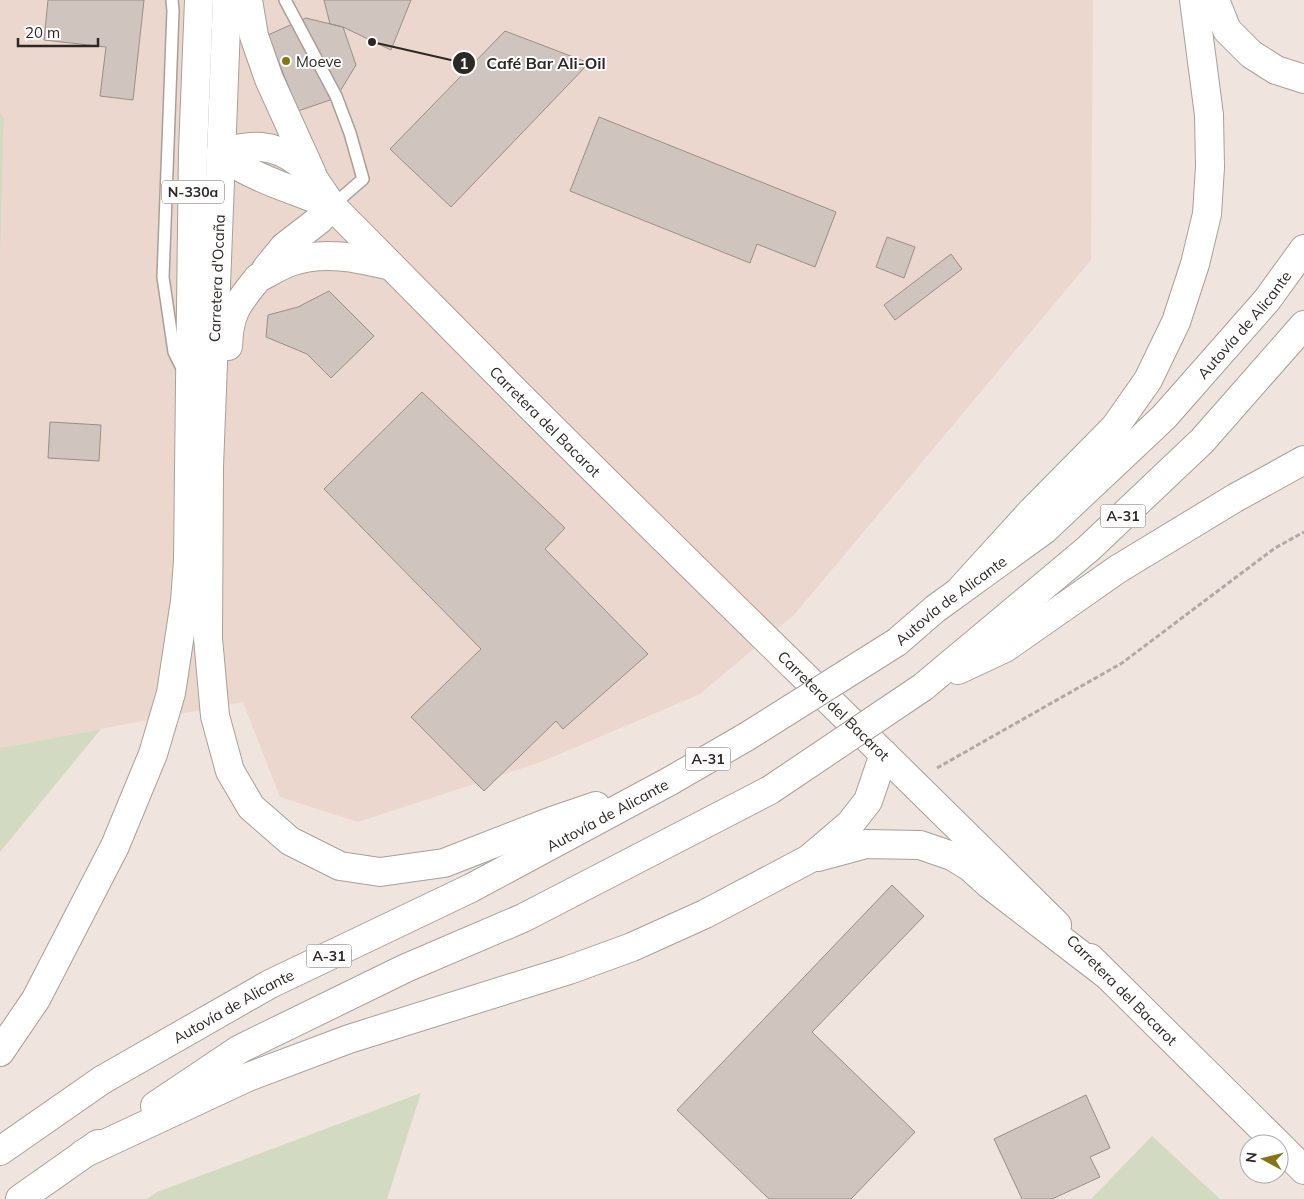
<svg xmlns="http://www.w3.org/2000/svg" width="1304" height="1199" font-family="Mulish,sans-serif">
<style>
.built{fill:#ebd7cd}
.green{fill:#d2dac2}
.building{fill:#d0c4be;stroke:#998e88}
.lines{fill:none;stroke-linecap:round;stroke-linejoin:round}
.lane-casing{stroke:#aa9f98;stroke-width:14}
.secondary-casing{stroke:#aa9f98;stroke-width:30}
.primary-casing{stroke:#aa9f98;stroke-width:30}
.highway-casing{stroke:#aa9f98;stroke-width:30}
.path{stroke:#b3a9a4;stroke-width:3;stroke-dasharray:5 2.5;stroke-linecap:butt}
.lane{stroke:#fff;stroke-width:11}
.secondary{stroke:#fff;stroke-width:28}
.primary{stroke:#fff;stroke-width:28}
.highway{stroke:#fff;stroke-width:28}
.highway-bridge-casing{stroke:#aa9f98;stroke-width:30;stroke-linecap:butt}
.highway-bridge{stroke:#fff;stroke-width:28}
.poi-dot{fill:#867518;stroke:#fff;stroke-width:2}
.labels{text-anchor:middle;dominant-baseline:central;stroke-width:4;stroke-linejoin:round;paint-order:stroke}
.shield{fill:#fff;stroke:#6c6867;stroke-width:1}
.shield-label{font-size:14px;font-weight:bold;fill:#2d2826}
.poi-label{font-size:15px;fill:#2d2826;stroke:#fff;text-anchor:start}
.street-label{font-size:15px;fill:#2d2826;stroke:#fff}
.leader{fill:none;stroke:#2d2826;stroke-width:2}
.callout-dot{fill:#2d2826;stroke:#fff;stroke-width:2}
.mark-label{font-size:15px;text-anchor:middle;font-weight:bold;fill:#fff}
.callout-label{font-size:16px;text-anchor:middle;font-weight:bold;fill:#2d2826;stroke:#fff;stroke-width:4;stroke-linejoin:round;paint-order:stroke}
</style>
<rect width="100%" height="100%" fill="#f0e4de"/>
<path class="built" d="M0,0H1093L1091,260L794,615L700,694L541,762L358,822L280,797L243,702L0,748V267L4,118L0,113Z"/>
<path class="green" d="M0,113L4,118L0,267Z
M101,729L0,852V748Z
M421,1093L387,1199H147L157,1192Z
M1152,1136L1220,1199H1091Z"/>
<path class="building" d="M48,0H144L133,100L100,96L106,47L44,40Z
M324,0H411L391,50L343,27L330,24Z
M306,18L343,27L356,65L336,98L298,111L268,35Z
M505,31L589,63L451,207L390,149Z
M599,117L836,212L815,267L757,244L750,263L570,191Z
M887,237L915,247L904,278L876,267Z
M951,254L962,269L895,320L884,305Z
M329,291L374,336L331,378L307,354L266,337L268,315L298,307Z
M422,392L565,528L545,549L648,654L563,729L556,721L484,791L411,717L481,649L324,489Z
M50,422L101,425L99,461L48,458Z
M892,885L924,916L812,1032L915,1132L851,1199H769L677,1110Z
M1086,1095L1110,1148L1090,1157L1100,1177L1052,1199H1022L994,1139Z"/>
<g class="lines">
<g class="lane-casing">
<path id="lane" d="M172,0L173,11L163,277L174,352L183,370
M285,0L336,96L350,133L363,179L332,206"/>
</g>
<g class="secondary-casing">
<g id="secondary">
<path id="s1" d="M221,153C250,144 273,143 298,162C316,176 323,197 338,212C397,272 456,331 514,390C694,570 877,746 1057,925"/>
<path d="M221,153C227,158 233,164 240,167C269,184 302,192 332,206"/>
<path d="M266,269L284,247L319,220L332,206"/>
<path d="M258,278C269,273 279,266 290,262C324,250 358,258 391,266"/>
<path d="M1090,958L1278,1144"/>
<path d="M1279,1145L1304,1170"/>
</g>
</g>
<g class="primary-casing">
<g id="primary">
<path d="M248,0L254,36L269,79L312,174"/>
<path d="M228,346C229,312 238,303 258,278"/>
<path d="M190,384L193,151L199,0"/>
<path id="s2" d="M209,467L227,0"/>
</g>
</g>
<g class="highway-casing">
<g id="highway">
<path d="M1215,0L1227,30L1251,54L1276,70L1304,79"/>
<path d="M209,467L208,638L215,716L230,771L251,807L290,841L340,866L380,872L444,863L552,821L596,806"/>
<path d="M961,589L1032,511L1115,427L1148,380L1176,322L1195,264L1207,214L1210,167L1209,115L1194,0"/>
<path id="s3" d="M897,642L935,609L1044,530L1164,417L1267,300L1304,249"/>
<path d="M958,670L1005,648L1118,569L1235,498L1304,460"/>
<path d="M923,687L1088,549L1202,441L1304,325"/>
<path d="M818,857L866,844L920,845L952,856L970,867L990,885L1107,975"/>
<path d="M0,1052L36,999L115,846L153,754L171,693L185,601L188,561L190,384"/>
<path d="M155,1106L240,1049L406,968L523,918L770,790"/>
<path id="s4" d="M0,1151L102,1080L270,984L471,888L670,781L746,737"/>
<path d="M83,1154L248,1077L349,1039L569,970L632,947L705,914L809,859L850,824L868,801L884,754"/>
<path d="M20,1199L98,1144"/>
</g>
</g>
<path class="path" d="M937,768L1122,663L1275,548L1304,532"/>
<use href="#lane" class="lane"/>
<use href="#secondary" class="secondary"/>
<use href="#primary" class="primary"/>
<use href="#highway" class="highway"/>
<g class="highway-bridge-casing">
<path id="highway-bridge" d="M746,737L897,642
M770,790L923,687"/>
</g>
<use href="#highway-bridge" class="highway-bridge"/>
</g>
<circle class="poi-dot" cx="286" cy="61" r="5"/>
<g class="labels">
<g class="shield">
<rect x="162" y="180.5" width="62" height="23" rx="4"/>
<rect x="1100.5" y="504.5" width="45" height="23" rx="4"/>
<rect x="685.5" y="747.5" width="45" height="23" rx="4"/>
<rect x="306.5" y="944.5" width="45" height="23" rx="4"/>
</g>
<g class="shield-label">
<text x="193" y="192">N-330a</text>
<text x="1123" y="516">A-31</text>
<text x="708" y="759">A-31</text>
<text x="329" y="956">A-31</text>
</g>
<g class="poi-label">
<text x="296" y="61">Moeve</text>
</g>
<g class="street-label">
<text stroke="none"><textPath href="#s2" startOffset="189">Carretera d'Ocaña</textPath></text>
<text stroke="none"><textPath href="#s3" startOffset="472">Autovía de Alicante</textPath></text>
<text stroke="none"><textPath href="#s1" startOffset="440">Carretera del Bacarot</textPath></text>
<text stroke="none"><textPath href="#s3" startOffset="68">Autovía de Alicante</textPath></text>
<text stroke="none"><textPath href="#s1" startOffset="845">Carretera del Bacarot</textPath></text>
<text stroke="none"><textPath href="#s4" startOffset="695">Autovía de Alicante</textPath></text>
<text transform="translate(1122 990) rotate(45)">Carretera del Bacarot</text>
<text stroke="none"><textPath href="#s4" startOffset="275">Autovía de Alicante</textPath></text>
</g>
</g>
<path class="leader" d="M372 42L464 63"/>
<g class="callout-dot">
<circle cx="372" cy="42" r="5"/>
<circle cx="464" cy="63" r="12"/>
</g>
<g class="mark-label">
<text x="464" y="69">1</text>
</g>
<g class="callout-label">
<text x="546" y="69">Café Bar Ali-Oil</text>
</g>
<g transform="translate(1264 1159) rotate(277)"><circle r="24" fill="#ffffff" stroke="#aba9a8"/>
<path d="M0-4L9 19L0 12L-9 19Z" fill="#867518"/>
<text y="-8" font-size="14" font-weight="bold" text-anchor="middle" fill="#2d2826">N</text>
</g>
<path d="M18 38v8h80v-8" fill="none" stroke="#2d2826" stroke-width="2.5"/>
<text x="25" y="38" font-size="15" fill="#2d2826" stroke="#ffffff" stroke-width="4" paint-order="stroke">20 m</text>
</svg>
